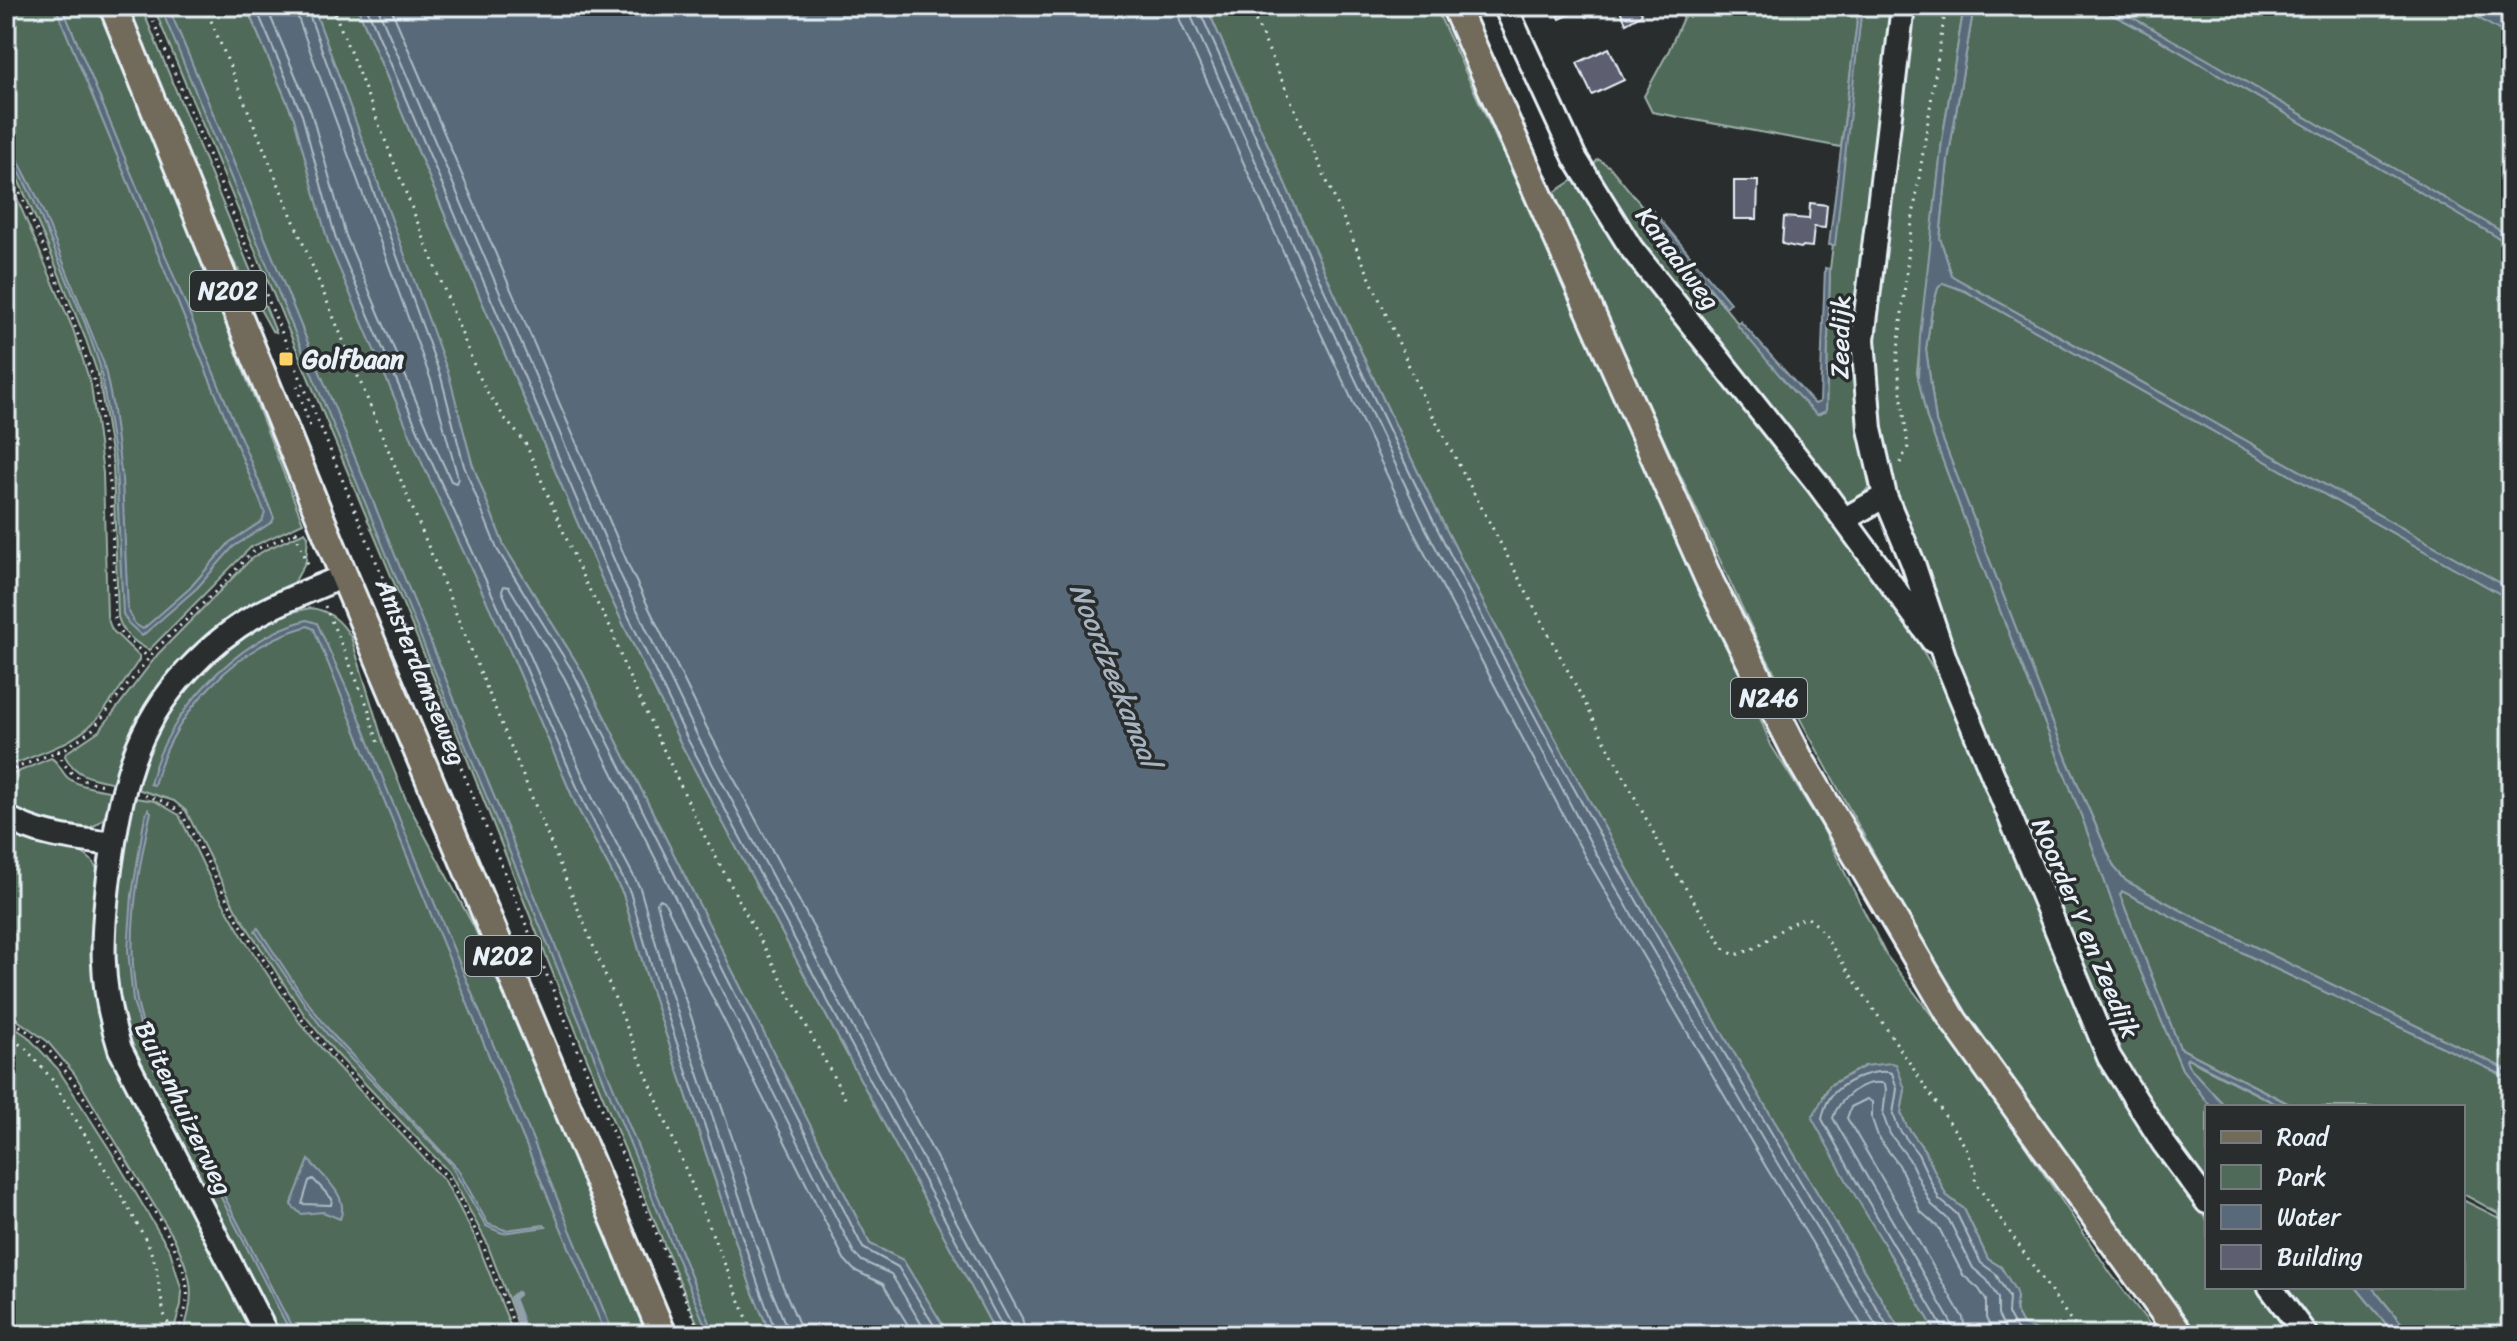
<svg xmlns="http://www.w3.org/2000/svg" width="2517" height="1341" font-family="Sriracha,sans-serif">
<style>
.green{fill:#506a59;stroke:#9caea8;stroke-width:2}
.water{fill:#586a79;stroke:#92a0ac;stroke-width:2}
.lines{fill:none;stroke-linecap:round;stroke-linejoin:round}
.shore{stroke:#aebbc5;stroke-width:2}
.stream{stroke:#92a0ac;stroke-width:6}
.building{fill:#5d5e70;stroke:#e8f1f8;stroke-width:2}
.minor-casing{stroke:#e8f1f8;stroke-width:28}
.major-casing{stroke:#e8f1f8;stroke-width:32}
.path{stroke:#e8f1f8;stroke-width:3;stroke-dasharray:2 6;stroke-linecap:butt}
.minor{stroke:#2a2d2e;stroke-width:22}
.major{stroke:#726b5a;stroke-width:26}
.poi-dot{fill:#ffd166;stroke:#2a2d2e;stroke-width:3}
.labels{text-anchor:middle;dominant-baseline:central;stroke-width:7;stroke-linejoin:round;paint-order:stroke}
.shield{fill:#2a2d2e;stroke:#afb6bb;stroke-width:2}
.shield-label{font-size:24px;font-weight:bold;fill:#e8f1f8}
.street-label{font-size:26px;fill:#e8f1f8;stroke:#2a2d2e}
.poi-label{font-size:26px;font-weight:bold;fill:#e8f1f8;stroke:#2a2d2e;text-anchor:start}
.water-label{font-size:28px;font-style:italic;fill:#a7b4bf;stroke:#2a2d2e}
</style>
<rect width="100%" height="100%" fill="#2a2d2e"/>
<filter id="ink" filterUnits="userSpaceOnUse"><feTurbulence type="fractalNoise" baseFrequency=".0125" numOctaves="2"/><feDisplacementMap in="SourceGraphic" scale="16" xChannelSelector="R" yChannelSelector="G"/><feConvolveMatrix kernelMatrix="1 2 1 2 8 2 1 2 1" color-interpolation-filters="sRGB"/></filter>
<g filter="url(#ink)">
<path class="green" d="M6,6H101L303,523L251,547L149,650C135,643 122,632 118,617L113,465L99,378L86,340L44,237L6,153Z
M126,6H141L276,332L272,331L223,242Z
M153,6H246L294,118L514,660L576,805L623,894L648,981L753,1293L771,1335H702L586,1056L458,736Z
M313,6H357L455,239L604,584L681,744L997,1335H949L903,1260L870,1244L580,668L504,546L472,463L448,375Z
M1206,6H1435L1732,649L1771,745L1821,825L1886,955L1978,1076L2111,1274L2158,1335H2041L2039,1331L2023,1325L2015,1310L2017,1298L2001,1267L1988,1259L1964,1209L1946,1195L1925,1151L1906,1125L1901,1113L1905,1089L1865,1066L1830,1085L1823,1096L1889,1253L1938,1335H1903C1741,1068 1581,800 1442,521C1358,352 1283,178 1206,6Z
M1688,6H1859L1841,147L1652,112L1644,96L1669,50Z
M1862,6H1897L1862,270L1871,483L1861,498L1853,503L1839,500L1624,224L1591,169L1598,159L1610,167L1793,391L1826,411L1830,269Z
M1913,6H1964L1942,141L1917,372L1927,418L1971,537L2083,820L2117,916L2182,1069L2211,1107H2207V1186L2150,1105L2101,1022L1930,594L1889,467L1875,409L1871,353Z
M1974,6H2096L2144,31L2511,245V589L1952,276L1940,238L1948,160Z
M2112,6H2458L2511,37V237L2210,61Z
M6,173L73,329L91,385L103,473L107,617L112,630L139,656V660C125,680 112,703 95,721C72,745 36,755 6,767Z
M1580,176L1862,557L1905,620L1944,687L2155,1144L2207,1220V1287H2255L2285,1325L2286,1335H2198L2024,1108L1913,925L1759,644L1550,195Z
M1943,282L1965,291L2511,600V1072L2188,914L2126,881L2114,867L2068,762L1936,422L1926,349L1932,309L1938,288Z
M305,532L308,536L306,561L294,583L225,625L116,783C94,779 76,777 65,756L66,753L100,730L158,654L252,558L267,549Z
M310,608C329,610 341,621 351,637L385,748L407,802L474,927L650,1335H522L486,1241L449,1172L334,1051L305,1016L236,910L186,811L174,801L134,788L141,756L187,683L246,632L280,615Z
M51,758C59,762 61,772 68,778C80,787 99,789 113,792C110,803 109,813 101,821C80,841 25,820 6,803V777Z
M135,798L155,801L179,815L214,887L244,939L300,1023L335,1064L445,1181L475,1237L514,1335H276L134,1062L114,997L111,925L132,799Z
M6,830C14,833 22,837 30,839C56,847 90,844 99,874L95,971L258,1335H182C197,1295 192,1276 174,1238L74,1073L47,1041L6,1012Z
M2122,891L2263,963L2511,1079V1335H2411L2372,1287H2463V1200L2499,1218L2498,1213L2463,1194V1107H2295L2180,1048L2120,895Z
M6,1022L27,1036L58,1069L110,1150L170,1251L182,1291L181,1305L172,1335H6Z
M2188,1058L2201,1066L2282,1107H2226L2189,1067L2186,1060Z
M2281,1287H2356L2395,1335H2320Z"/>
<path class="water" d="M55,6H62L274,518L272,522L233,547L197,588L142,636L128,623L123,614L116,465L100,366L85,323L34,201L6,145V137L38,199L104,364L112,403L122,479L128,610L135,624L143,629L189,589L230,542L262,521L265,513Z
M160,6H168L249,199L715,1335H709Z
M246,6H313L449,375L472,463L504,546L580,668L870,1244L903,1260L949,1335H771L753,1293L648,981L623,894L576,805L514,660L423,465L328,242L294,118Z
M357,6H1206C1283,178 1358,352 1442,521C1581,800 1741,1068 1903,1335H997L681,744L604,584L455,239Z
M1859,6H1862L1835,245H1829Z
M1964,6H1974L1948,160L1940,238L1952,276L2511,589V600L1965,291L1943,283L1938,288L1932,309L1926,349L1936,422L2068,762L2114,867L2126,881L2188,914L2511,1072V1079L2263,963L2122,891L2120,895L2180,1048L2295,1107H2282L2188,1058L2186,1060L2189,1067L2226,1107H2211L2182,1069L2117,916L2083,820L1971,537L1927,418L1918,378L1920,336L1942,141Z
M2096,6H2112L2210,61L2511,237V245L2144,31Z
M2458,6H2487L2511,20V37Z
M1648,205L1730,303L1726,307L1643,208Z
M1825,268L1830,269L1826,411L1817,415L1793,391L1737,325L1740,321L1809,398L1815,404L1820,402Z
M307,620L317,623L359,716L387,789L614,1335H606L500,1083L314,629L308,626C235,646 173,713 154,785L150,784C165,714 237,638 307,620Z
M148,809L151,812C137,874 126,938 137,1001C141,1023 150,1045 157,1066L296,1335H292L167,1093L152,1064L133,1001L128,950L132,895L144,821Z
M258,928L302,995L333,1035L457,1168L488,1224L505,1230L544,1225L546,1227L502,1233L486,1226L449,1162L327,1034L306,1006L255,931Z
M1891,1063L1896,1064L1905,1089L1901,1113L1906,1125L1925,1151L1946,1195L1964,1209L1988,1259L2001,1267L2015,1290L2017,1297L2015,1310L2023,1325L2039,1331L2041,1335H1938L1849,1185L1812,1118L1830,1085L1865,1066Z
M309,1160C323,1177 350,1196 340,1219L323,1212L301,1214L291,1205Z
M2356,1287H2372L2411,1335H2395Z"/>
<g class="lines">
<path class="shore" d="M255,6L302,115L336,239L431,461L521,657L583,801L630,892L655,978L760,1290L777,1335
M266,6L311,112L346,236L440,457L451,481L456,483L458,478L431,380L297,15L296,6
M306,6L441,377L464,466L497,549L573,672L863,1248L898,1267L940,1335
M366,6L611,580L688,740L1003,1328L1004,1335
M377,6L621,576L697,735L1011,1324L1014,1335
M390,6L631,571L708,730L1022,1318L1026,1335
M1178,6L1180,21L1296,280L1415,535L1587,860L1766,1167L1868,1335
M1190,6L1191,16L1306,275L1426,529L1597,855L1776,1161L1882,1335
M1200,6V12C1277,184 1351,356 1435,524C1574,802 1732,1070 1893,1335
M313,1179L332,1199L331,1205L302,1204L309,1181Z
M787,1335L786,1326L770,1287L665,975L640,888L592,797L502,591L504,586L509,587L564,677L854,1253L862,1261L891,1274L928,1335
M800,1335L798,1322L781,1282L676,972L657,903L660,899L664,901L844,1259L854,1270L883,1284L914,1335
M1944,1335L1943,1328L1856,1181L1822,1119C1824,1109 1829,1096 1837,1090C1850,1079 1876,1068 1892,1073L1897,1089L1893,1114L1899,1129L1918,1154L1939,1199L1957,1214L1981,1263L1995,1273L2009,1297L2008,1314L2017,1330L2025,1335
M1954,1335L1952,1324L1833,1118C1839,1098 1864,1078 1885,1084L1886,1090L1883,1115L1890,1134L1909,1159L1931,1204L1949,1220L1973,1268L1987,1280L1998,1298V1315L2008,1335
M1966,1335L1963,1318L1847,1118L1851,1107L1867,1099L1872,1102V1119L1879,1139L1899,1165L1920,1211L1939,1228L1963,1275L1979,1289L1986,1300V1318L1994,1335"/>
<path class="stream" d="M517,1294L512,1298L526,1335"/>
</g>
<path class="building" d="M1554,6H1603L1604,9L1586,17L1582,9L1560,19Z
M1618,6H1638L1642,14L1626,23Z
M1609,48L1624,80L1592,95L1577,63Z
M1734,181H1758L1757,219H1734Z
M1810,203L1827,205L1825,228L1814,227L1812,247L1803,246L1801,248L1782,244L1784,217L1809,219Z"/>
<g class="lines">
<g class="minor-casing">
<path id="minor" d="M1505,6L1575,158L1631,248L1818,484L1933,641
M1903,6L1863,339L1870,429L1885,496L1913,563L1945,659L2109,1057L2164,1144L2207,1202
M1845,519L1885,496
M6,817C39,837 76,839 113,844
M2270,1287L2306,1335
M267,1335L120,1049C99,983 101,936 110,869C121,791 132,728 189,669C208,649 230,630 255,616C283,600 314,589 344,576"/>
</g>
<g class="major-casing">
<path id="major" d="M113,6L344,576L663,1335
M1455,6L1710,582L1799,758L1954,1021L2180,1335"/>
</g>
<g class="path">
<path id="s1" d="M147,6L600,1104L701,1335"/>
<path d="M205,6L754,1335"/>
<path d="M332,6L476,370L486,390L506,420L525,442L585,582L611,628L624,666L703,833L847,1102"/>
<path d="M1249,6L1421,393L1669,862L1724,948L1734,955C1764,950 1781,922 1808,918L1818,926L1965,1146L1976,1172L1975,1182L2081,1335"/>
<path d="M6,164L28,210L66,301L96,386L111,491L115,621L121,634L148,657"/>
<path d="M297,386L311,430"/>
<path d="M1900,463L1908,447L1897,360L1911,229L1946,6"/>
<path d="M295,532L310,569"/>
<path d="M325,606L368,707L379,747"/>
<path d="M58,751C69,777 77,779 103,785"/>
<path d="M6,772L66,748L93,729L156,649L219,588L249,555L259,548L303,529"/>
<path d="M145,795L162,801L181,812L239,922L303,1021L340,1064L448,1178L482,1243L518,1335"/>
<path d="M6,1017C25,1028 43,1042 57,1060C85,1095 107,1135 130,1173C150,1206 183,1250 187,1288C189,1304 182,1320 177,1335"/>
<path d="M6,1034L26,1049L51,1078L133,1216L148,1244L156,1266L164,1314L173,1335"/>
</g>
<use href="#minor" class="minor"/>
<use href="#major" class="major"/>
</g>
</g>
<rect class="poi-dot" x="278" y="351" width="16" height="16" rx="4"/>
<g class="labels">
<g class="shield">
<rect x="190" y="271" width="76" height="40" rx="6"/>
<rect x="1731" y="678" width="76" height="40" rx="6"/>
<rect x="465" y="936" width="76" height="40" rx="6"/>
</g>
<g class="shield-label">
<text x="228" y="291">N202</text>
<text x="1769" y="698">N246</text>
<text x="503" y="956">N202</text>
</g>
<g class="street-label">
<text transform="translate(1678 258) rotate(53)">Kanaalweg</text>
<text transform="translate(1840 337) rotate(-89)">Zeedijk</text>
<text stroke="none"><textPath href="#s1" startOffset="720">Amsterdamseweg</textPath></text>
<text transform="translate(2086 928) rotate(67)">Noorder Y en Zeedijk</text>
<text transform="translate(184 1108) rotate(64)">Buitenhuizerweg</text>
</g>
<g class="poi-label">
<text x="302" y="359">Golfbaan</text>
</g>
<g class="water-label">
<text transform="translate(1115 675) rotate(68)">Noordzeekanaal</text>
</g>
</g>
<rect width="2517" height="1341" fill="none" stroke="#2a2d2e" stroke-width="32"/>
<rect x="16" y="16" width="2485" height="1309" fill="none" stroke="#e8f1f8" stroke-width="3" filter="url(#ink)"/>
<rect x="2205" y="1105" width="260" height="184" fill="#2a2d2e" stroke="#767b7f" stroke-width="2"/>
<rect x="2221" y="1131" width="40" height="12" fill="#726b5a" stroke="#767b7f" stroke-width="2"/>
<text x="2277" y="1145" font-size="24" fill="#e8f1f8">Road</text>
<rect x="2221" y="1165" width="40" height="24" fill="#506a59" stroke="#767b7f" stroke-width="2"/>
<text x="2277" y="1185" font-size="24" fill="#e8f1f8">Park</text>
<rect x="2221" y="1205" width="40" height="24" fill="#586a79" stroke="#767b7f" stroke-width="2"/>
<text x="2277" y="1225" font-size="24" fill="#e8f1f8">Water</text>
<rect x="2221" y="1245" width="40" height="24" fill="#5d5e70" stroke="#767b7f" stroke-width="2"/>
<text x="2277" y="1265" font-size="24" fill="#e8f1f8">Building</text>
</svg>
